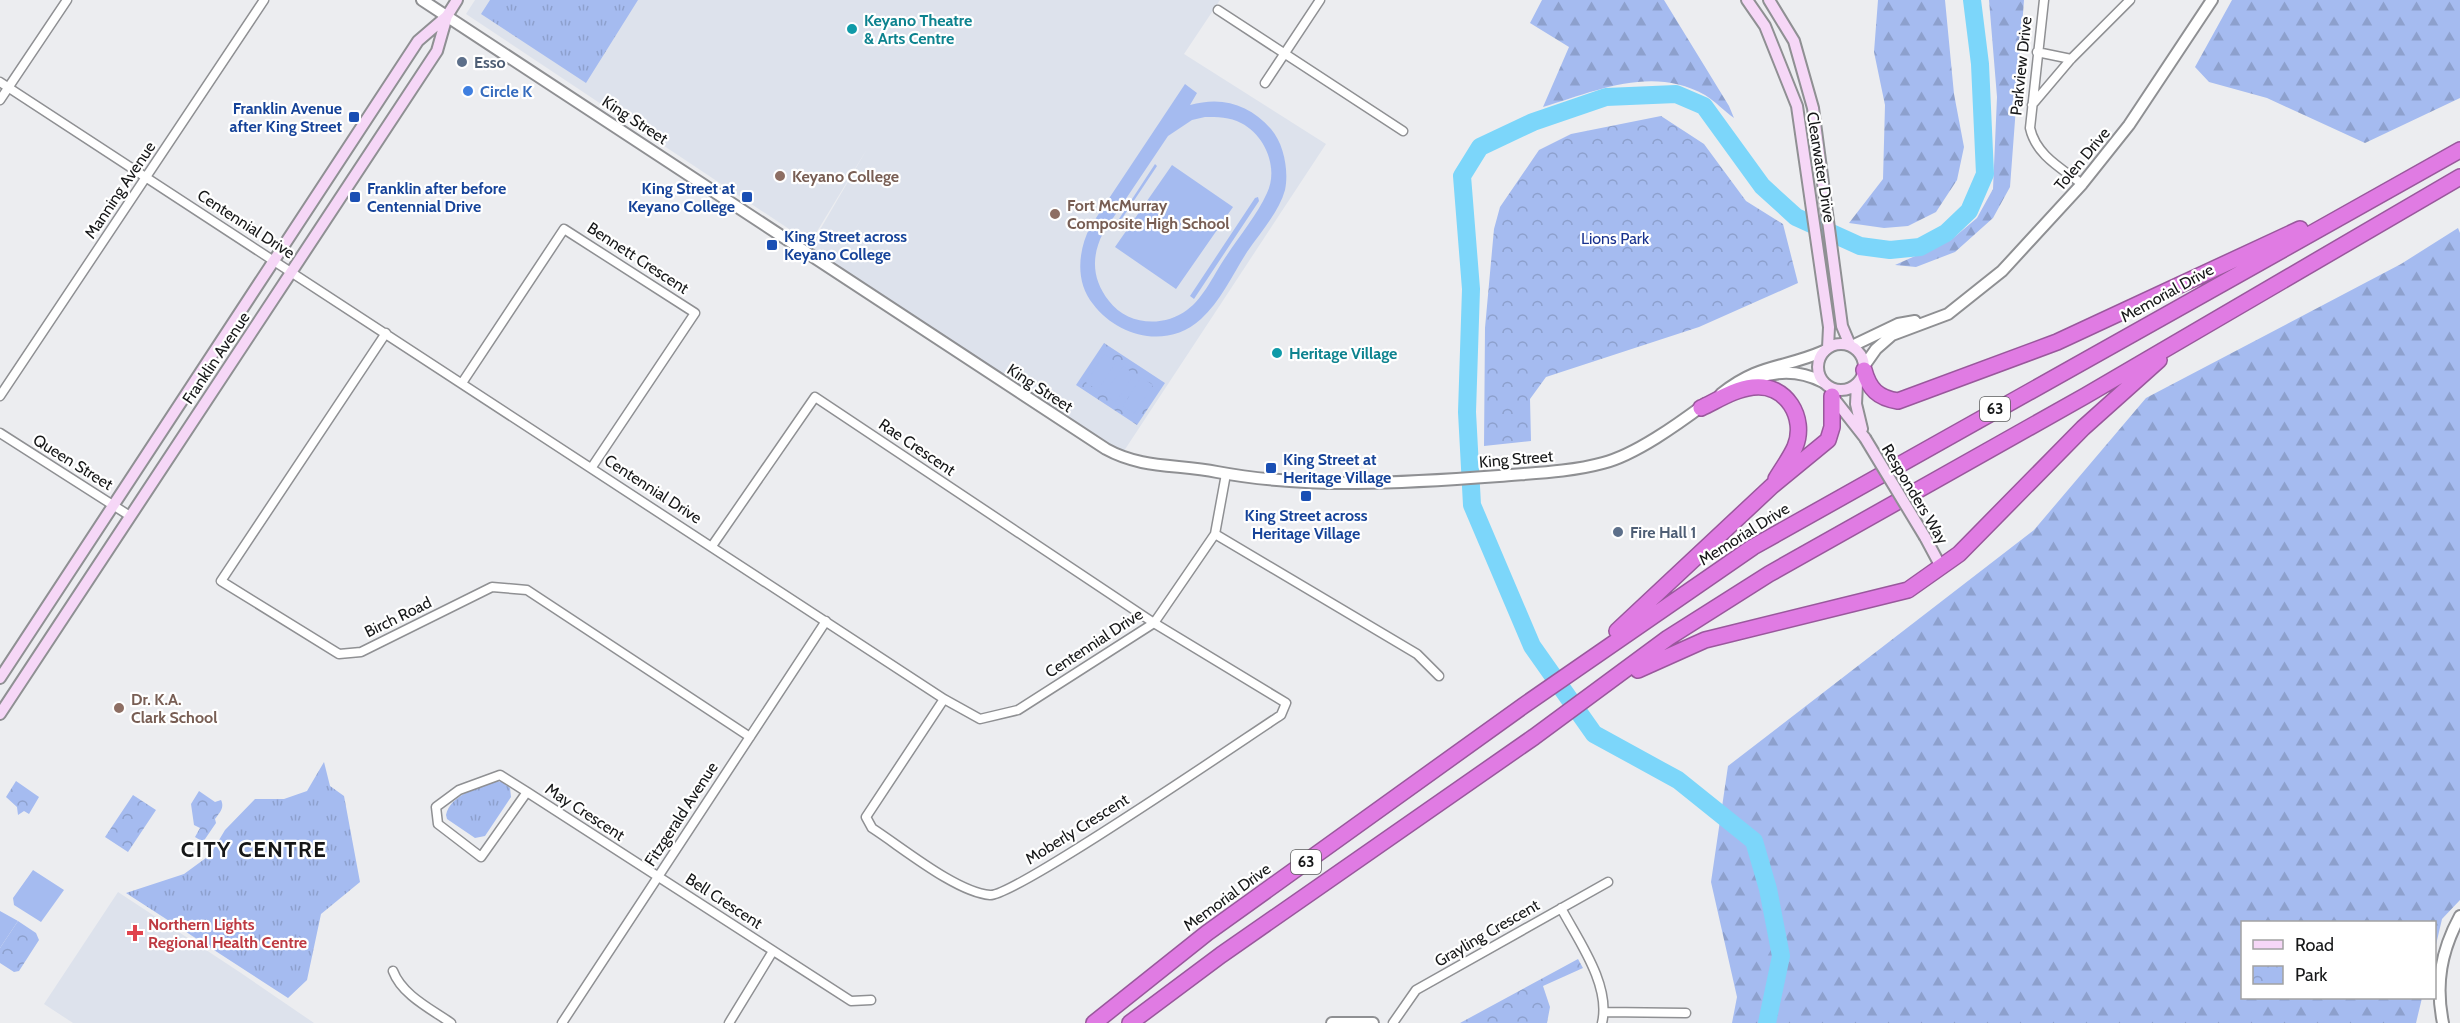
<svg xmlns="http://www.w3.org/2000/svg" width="2460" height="1023" font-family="Cabin,sans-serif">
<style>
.built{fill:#dde2ec}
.grass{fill:url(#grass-tufts)}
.forest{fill:url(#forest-firs)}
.park{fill:url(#park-crowns)}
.pitch{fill:#a5bbf0;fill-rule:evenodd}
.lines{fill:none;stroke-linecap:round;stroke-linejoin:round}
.river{stroke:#7cd6fa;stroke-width:18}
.minor-casing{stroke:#8f9093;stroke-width:11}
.tertiary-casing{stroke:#8f9093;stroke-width:14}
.secondary-casing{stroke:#8f9093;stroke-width:14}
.motorway-casing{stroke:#99589c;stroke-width:18}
.minor{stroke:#fff;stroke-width:8}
.tertiary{stroke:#fff;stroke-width:10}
.secondary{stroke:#f6d7f7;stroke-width:10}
.motorway{stroke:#e07be3;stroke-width:15}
.secondary-bridge-casing{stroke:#8f9093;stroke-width:14;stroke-linecap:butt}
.secondary-bridge{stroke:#f6d7f7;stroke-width:10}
.culture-dot{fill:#0f9aa8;stroke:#fff;stroke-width:2}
.service-dot{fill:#5c6f8a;stroke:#fff;stroke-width:2}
.shop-dot{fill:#3f7fe0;stroke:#fff;stroke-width:2}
.transit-dot{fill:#1a4fb4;stroke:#fff;stroke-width:2}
.education-dot{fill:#8d6e63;stroke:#fff;stroke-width:2}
.health-dot{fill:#e0444e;stroke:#fff;stroke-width:2}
.labels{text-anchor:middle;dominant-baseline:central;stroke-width:4.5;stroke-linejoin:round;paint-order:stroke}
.shield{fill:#fff;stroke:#5c5d5d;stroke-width:1.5}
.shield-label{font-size:15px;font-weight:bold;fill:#161718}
.culture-label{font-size:16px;font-weight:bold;fill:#0d838f;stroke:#fff;text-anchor:start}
.service-label{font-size:16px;font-weight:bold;fill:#4e5e75;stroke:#fff;text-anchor:start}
.street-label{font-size:16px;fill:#161718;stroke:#fff}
.shop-label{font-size:16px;font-weight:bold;fill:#366cbe;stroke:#fff;text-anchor:start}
.transit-label{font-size:16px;font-weight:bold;fill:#164399;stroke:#fff;text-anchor:start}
.education-label{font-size:16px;font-weight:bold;fill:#785e54;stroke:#fff;text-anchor:start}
.park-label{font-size:16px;fill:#19328e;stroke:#fff}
.health-label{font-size:16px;font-weight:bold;fill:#be3a42;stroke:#fff;text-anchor:start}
.district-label{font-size:22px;font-weight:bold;letter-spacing:1.5px;fill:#161718;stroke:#fff}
</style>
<defs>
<pattern id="grass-tufts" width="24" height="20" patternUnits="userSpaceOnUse" patternTransform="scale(1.5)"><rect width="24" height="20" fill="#a5bbf0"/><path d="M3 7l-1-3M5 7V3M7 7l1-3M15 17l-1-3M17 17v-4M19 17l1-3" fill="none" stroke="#8da0cd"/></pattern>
<pattern id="forest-firs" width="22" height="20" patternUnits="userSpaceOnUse" patternTransform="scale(1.5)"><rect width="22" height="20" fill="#a5bbf0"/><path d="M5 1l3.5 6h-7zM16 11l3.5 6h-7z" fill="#8da0cd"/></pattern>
<pattern id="park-crowns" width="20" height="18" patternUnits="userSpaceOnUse" patternTransform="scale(1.5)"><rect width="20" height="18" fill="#a5bbf0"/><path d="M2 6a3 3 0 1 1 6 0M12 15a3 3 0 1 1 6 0" fill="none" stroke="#8da0cd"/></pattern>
</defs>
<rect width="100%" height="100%" fill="#ecedf0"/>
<path class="built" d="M475,0H1220L1184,54L1326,144L1120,457L807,252L867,149L810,243L466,14Z
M118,892L241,973L314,1023H73L44,1004Z"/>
<path class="grass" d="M490,0H638L586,83L481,14Z
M324,762L330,786L344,796L360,882L321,914L307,980L288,998L126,893L184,874L210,855L225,830L255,799H284L307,791Z
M496,781L502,782L510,788L511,797L485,836L475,838L447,819L446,815C450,795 479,787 496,781Z"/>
<path class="forest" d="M1542,0H1664L1729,106L1734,118C1724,111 1715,101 1705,95C1652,65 1596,91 1543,107L1569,47L1530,23Z
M1878,0H1945L1954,94L1964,147L1957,180L1936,212L1908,226L1884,228L1849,223L1883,179L1885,105L1874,52Z
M1989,0H2024L2010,187L1993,218L1955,252L1916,267L1895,265L1951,240L1977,218L1993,189L1997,97Z
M2232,0H2460V98L2365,143L2267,98L2209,82L2195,67Z
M2458,228L2460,233V900L2442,919L2435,949L2434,922H2242V998H2422L2416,1023H1732L1737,997L1711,882L1728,766L2034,530L2146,398L2401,264Z"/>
<path class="park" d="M1661,116L1704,144L1746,201L1783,224L1798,283L1699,327L1546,377L1530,399L1531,441L1484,446L1485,328L1494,229L1500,207L1539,150L1571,134Z
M1104,343L1165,383L1137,425L1076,385Z
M16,781L39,797L29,814L24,811L18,815L17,807L6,797Z
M199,791L215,802L221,800C225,808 219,813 215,819L216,823L203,842L195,837L200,828L194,825L191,804Z
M133,795L156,810L128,852L105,837Z
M18,921L36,933L39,940L19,971L14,972L0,963V948Z
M1578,959L1583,968L1543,986L1550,1007L1547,1023H1460Z"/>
<path class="pitch" d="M1185,84L1197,93L1190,105C1222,96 1249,104 1271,129C1284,144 1289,171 1285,190C1279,212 1260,233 1247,252C1233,274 1220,302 1201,319C1167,350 1118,337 1093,304C1075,282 1078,251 1090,227ZM1205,117C1217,117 1230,117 1241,123C1265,135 1279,168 1267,193C1257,215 1240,235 1227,255C1215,272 1204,298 1187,310C1163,328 1127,325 1109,301C1092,279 1091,257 1103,233L1168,136L1192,120Z
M1155,164L1157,166L1121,220L1119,219Z
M1172,165L1233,207L1176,289L1115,247Z
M1258,197L1259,201L1194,299L1190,296L1255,198Z
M1104,354L1116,362L1098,390L1086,383Z
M1123,366L1134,374L1116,402L1104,395Z
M1141,377L1153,385L1134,414L1123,406Z
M33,870L64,890L41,922L14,905L13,898Z
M0,911L18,921L0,948Z"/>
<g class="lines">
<path class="river" d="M1767,1023L1781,956L1768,889L1754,841L1678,780L1594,734L1532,646L1472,505L1467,412L1471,289L1462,176L1480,147L1533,122L1606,97L1676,94L1704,106L1762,186L1796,217L1860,246L1890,250L1920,247L1946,233L1969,211L1985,174L1980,64L1972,0"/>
<g class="minor-casing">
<path id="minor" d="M2044,0L2030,128C2036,155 2061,168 2082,184
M1218,10L1403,131
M2037,52L2071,59
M0,82L944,699L980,719L1018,710L1154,623L1215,534L1226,474
M1265,83L1320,0
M0,100L67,0
M2032,105L2071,59L2130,0
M386,333L221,581L339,654L361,652L492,587L527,590L750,737
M462,383L564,229L695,313L592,467
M0,396L264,0
M0,433L130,516
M1215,534L1417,654L1439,676
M712,546L815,397L1154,623L1286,703L1281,715C1244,739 1014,897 990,895C956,892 903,848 872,828L866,817L944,699
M527,792L481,857L438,824L436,807L459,790L500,775L527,792L851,1001L871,1000
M1561,908C1578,940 1611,985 1602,1023
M393,971C402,995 431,1009 451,1023
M1605,1012L1686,1013
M562,1023L826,621
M729,1023L773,951
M1393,1023L1416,990L1608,882"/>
</g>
<g class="tertiary-casing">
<path id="tertiary" d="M422,0L1106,449C1142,469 1178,464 1217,472C1308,489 1406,483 1499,476C1533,473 1570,472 1603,463C1635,455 1678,424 1705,404
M1852,346L1898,324L1915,321
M1864,366L1876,349L1892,335L1948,314L2002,271L2082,184L2129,125L2212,0
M1756,379C1778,370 1801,371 1823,382
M1721,394C1760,363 1783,369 1824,351
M1332,1023H1373
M2443,1023C2435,984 2441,951 2460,916"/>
</g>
<g class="secondary-casing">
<path id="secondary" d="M1747,0L1765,26L1797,106L1829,327L1828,348
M1769,0L1794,41L1813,108L1842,326L1850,345
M1818 367a23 23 0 1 1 46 0a23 23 0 1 1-46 0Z
M1857,384L1856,404L1862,429
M1832,396L1865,438
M1925,537L1940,565
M0,678L418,41L447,16L457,0
M0,714L437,51L447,16"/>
</g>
<g class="motorway-casing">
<path id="motorway" d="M1864,370C1869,389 1878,398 1898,401L2057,342L2300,229
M1701,408C1718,400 1735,389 1753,387C1786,383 1807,418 1795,447C1790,458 1782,469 1776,479
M1617,631L1772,486L1828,440L1832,427V396
M1638,670L1705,640L1908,590L1959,554L2083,428L2159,360
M1094,1023L1207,933L1523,706L1753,547L2460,150
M1130,1023L1221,955L1534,737L1668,638L1769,574L2085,396L2460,177"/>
</g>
<use href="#minor" class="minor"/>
<use href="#tertiary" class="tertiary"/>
<use href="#secondary" class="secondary"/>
<use href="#motorway" class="motorway"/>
<g class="secondary-bridge-casing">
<path id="secondary-bridge" d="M1865,438L1925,537"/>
</g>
<use href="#secondary-bridge" class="secondary-bridge"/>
</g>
<g class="culture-dot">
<circle cx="852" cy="29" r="6"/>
<circle cx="1277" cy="353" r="6"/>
</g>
<g class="service-dot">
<circle cx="462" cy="62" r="6"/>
<circle cx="1618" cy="532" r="6"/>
</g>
<circle class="shop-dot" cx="468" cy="91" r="6"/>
<g class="transit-dot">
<rect x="348" y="111" width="12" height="12" rx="3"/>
<rect x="349" y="191" width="12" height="12" rx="3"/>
<rect x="741" y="191" width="12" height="12" rx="3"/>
<rect x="766" y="239" width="12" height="12" rx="3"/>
<rect x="1265" y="462" width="12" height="12" rx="3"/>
<rect x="1300" y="490" width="12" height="12" rx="3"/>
</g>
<g class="education-dot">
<circle cx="780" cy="176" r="6"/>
<circle cx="1055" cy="214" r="6"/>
<circle cx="119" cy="708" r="6"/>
</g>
<path class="health-dot" d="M132 924h6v6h6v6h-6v6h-6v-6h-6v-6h6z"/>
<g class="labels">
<g class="shield">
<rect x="1980" y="397" width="30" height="24" rx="4.5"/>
<rect x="1291" y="850" width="30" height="24" rx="4.5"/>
</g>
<g class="shield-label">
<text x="1995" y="409">63</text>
<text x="1306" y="862">63</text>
</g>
<g class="culture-label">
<text x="864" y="20">Keyano Theatre<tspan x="864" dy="18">&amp; Arts Centre</tspan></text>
<text x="1289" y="353">Heritage Village</text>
</g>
<g class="service-label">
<text x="474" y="62">Esso</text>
<text x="1630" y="532">Fire Hall 1</text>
</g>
<g class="street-label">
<text transform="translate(2021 66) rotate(-84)">Parkview Drive</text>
<text transform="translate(635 120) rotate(33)">King Street</text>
<text transform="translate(2082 159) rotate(-50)">Tolen Drive</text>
<text transform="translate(1821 167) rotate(81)">Clearwater Drive</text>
<text transform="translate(120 190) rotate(-56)">Manning Avenue</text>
<text transform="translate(246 224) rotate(33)">Centennial Drive</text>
<text transform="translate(638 258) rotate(33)">Bennett Crescent</text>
<text transform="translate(2167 293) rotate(-29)">Memorial Drive</text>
<text transform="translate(216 358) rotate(-56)">Franklin Avenue</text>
<text transform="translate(1040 388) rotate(33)">King Street</text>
<text transform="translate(917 447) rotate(34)">Rae Crescent</text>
<text transform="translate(1516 459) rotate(-5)">King Street</text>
<text transform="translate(73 462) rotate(32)">Queen Street</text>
<text transform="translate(653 489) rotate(33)">Centennial Drive</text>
<text transform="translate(1915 494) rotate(59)">Responders Way</text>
<text transform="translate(1744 534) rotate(-32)">Memorial Drive</text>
<text transform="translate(398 617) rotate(-26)">Birch Road</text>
<text transform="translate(1094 643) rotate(-33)">Centennial Drive</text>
<text transform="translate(585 812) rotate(33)">May Crescent</text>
<text transform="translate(681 814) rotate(-57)">Fitzgerald Avenue</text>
<text transform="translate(1077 829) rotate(-32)">Moberly Crescent</text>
<text transform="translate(1227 897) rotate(-36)">Memorial Drive</text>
<text transform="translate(724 901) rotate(33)">Bell Crescent</text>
<text transform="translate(1487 933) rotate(-30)">Grayling Crescent</text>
</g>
<g class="shop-label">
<text x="480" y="91">Circle K</text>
</g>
<g class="transit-label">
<text x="342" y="108" text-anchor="end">Franklin Avenue<tspan x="342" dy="18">after King Street</tspan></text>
<text x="367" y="188">Franklin after before<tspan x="367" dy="18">Centennial Drive</tspan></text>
<text x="735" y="188" text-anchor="end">King Street at<tspan x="735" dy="18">Keyano College</tspan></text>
<text x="784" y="236">King Street across<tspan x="784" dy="18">Keyano College</tspan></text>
<text x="1283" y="459">King Street at<tspan x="1283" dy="18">Heritage Village</tspan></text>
<text x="1306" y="515" text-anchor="middle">King Street across<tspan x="1306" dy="18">Heritage Village</tspan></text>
</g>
<g class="education-label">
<text x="792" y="176">Keyano College</text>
<text x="1067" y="205">Fort McMurray<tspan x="1067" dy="18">Composite High School</tspan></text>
<text x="131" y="699">Dr. K.A.<tspan x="131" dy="18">Clark School</tspan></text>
</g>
<g class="park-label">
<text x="1615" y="238">Lions Park</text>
</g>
<g class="health-label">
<text x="148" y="924">Northern Lights<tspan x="148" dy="18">Regional Health Centre</tspan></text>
</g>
<g class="district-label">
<text x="254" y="849">CITY CENTRE</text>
</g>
</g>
<rect x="2241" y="921" width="195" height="78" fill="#ffffff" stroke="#a2a2a3" stroke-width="1.5"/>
<rect x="2253" y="940" width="30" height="9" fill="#f6d7f7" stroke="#a2a2a3" stroke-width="1.5"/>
<text x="2295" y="951" font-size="18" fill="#161718">Road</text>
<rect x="2253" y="966" width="30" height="18" fill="url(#park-crowns)" stroke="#a2a2a3" stroke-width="1.5"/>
<text x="2295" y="981" font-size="18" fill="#161718">Park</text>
</svg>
